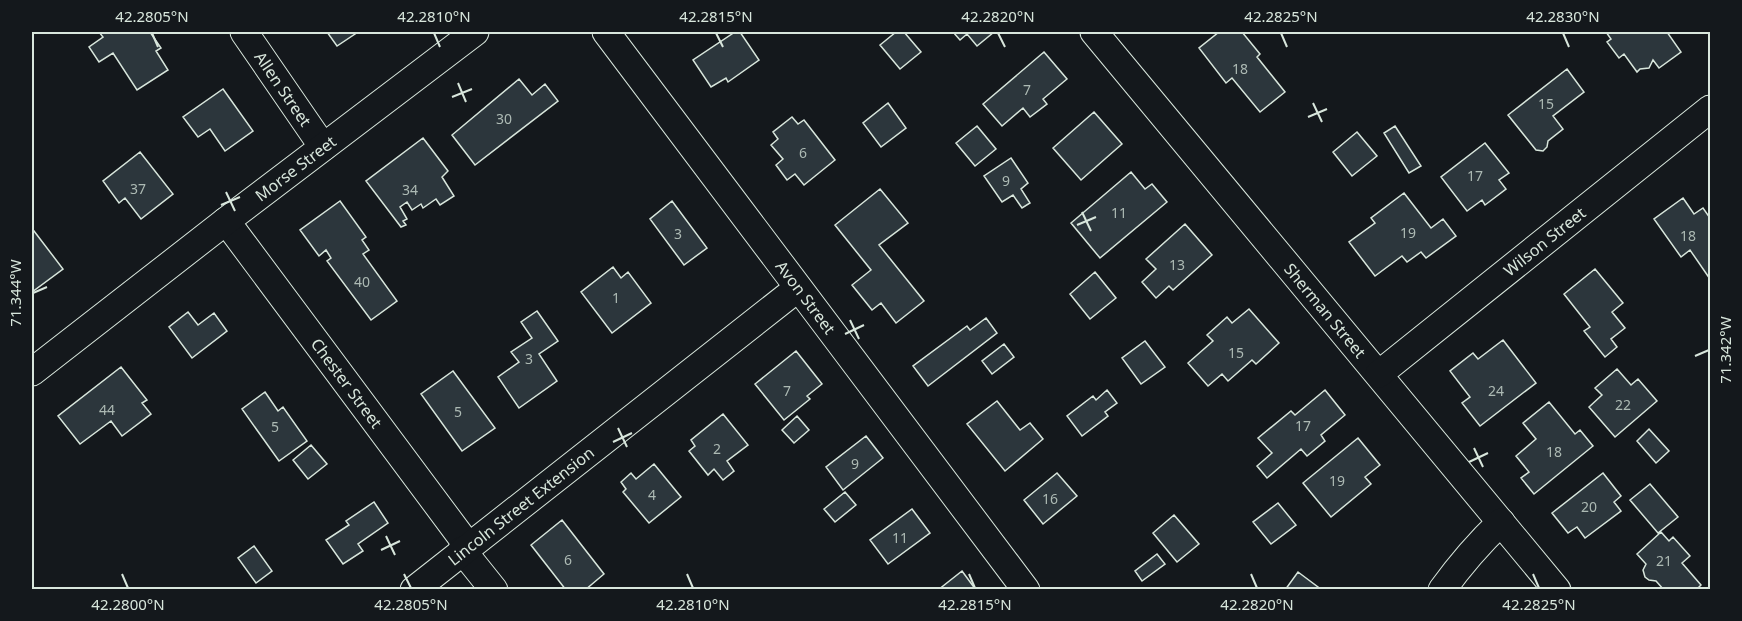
<svg xmlns="http://www.w3.org/2000/svg" width="1742" height="621" font-family="'Noto Sans',sans-serif">
<style>
.building{fill:#2c363c;stroke:#d8e6dc;stroke-width:1.5}
.lines{fill:none;stroke-linecap:round;stroke-linejoin:round}
.minor-casing{stroke:#d8e6dc;stroke-width:29}
.minor{stroke:#14181c;stroke-width:27}
.ticks{fill:none;stroke:#d8e6dc;stroke-width:2}
.labels{text-anchor:middle;dominant-baseline:central;stroke-width:4.5;stroke-linejoin:round;paint-order:stroke}
.number-label{font-size:14px;fill:#adbab4}
.street-label{font-size:16px;fill:#d8e6dc;stroke:#14181c}
.neatline{fill:none;stroke:#d8e6dc;stroke-width:2}
.ticks-label{font-size:15px;text-anchor:middle;fill:#d8e6dc}
</style>
<rect width="100%" height="100%" fill="#14181c"/>
<path class="building" d="M99,32H150L161,48L156,51L168,70L137,90L113,53L99,62L89,47L103,37Z
M327,32H358L337,46Z
M735,32H740L759,60L728,82L726,78L711,87L693,60Z
M896,32H904L921,52L900,69L880,45Z
M953,32H994L977,46L967,34L960,40Z
M1219,32H1242L1260,54L1257,57L1285,92L1260,112L1232,78L1226,83L1199,48Z
M1606,32H1667L1681,52L1659,68L1653,60L1649,68L1640,69L1637,72L1624,54L1619,58L1607,42L1611,39Z
M1044,52L1067,79L1043,99L1047,104L1030,117L1023,108L1002,126L983,104Z
M1567,69L1584,92L1553,116L1563,129L1548,141L1547,147L1543,151L1536,150L1508,115Z
M519,79L532,95L545,84L558,101L475,165L452,135Z
M223,89L253,131L225,151L210,129L198,137L183,117Z
M888,103L906,128L881,147L863,123Z
M1094,112L1122,144L1081,180L1053,148Z
M792,117L798,124L804,120L835,160L804,185L795,174L787,180L776,165L783,159L771,145L778,139L773,132Z
M977,126L996,149L975,166L956,143Z
M1395,126L1421,166L1409,173L1384,133Z
M1357,132L1377,156L1352,176L1333,152Z
M423,138L448,171L442,177L454,196L440,205L436,199L423,208L421,204L412,210L407,202L400,207L407,219L403,221L406,225L401,227L366,181Z
M1485,143L1509,173L1499,180L1506,189L1485,205L1482,200L1467,211L1441,177Z
M140,152L173,194L141,219L125,198L119,203L103,181Z
M1011,158L1028,183L1021,189L1030,203L1022,208L1013,195L1002,202L984,176Z
M1131,172L1145,189L1152,184L1167,202L1100,258L1071,223Z
M880,189L908,223L879,245L924,301L896,323L881,303L872,310L852,285L871,270L835,225Z
M1404,193L1431,228L1443,219L1456,236L1426,258L1421,252L1407,262L1402,256L1375,276L1349,242L1375,223L1371,218Z
M1683,198L1694,214L1703,208L1710,218V279L1690,250L1681,257L1654,219Z
M340,201L366,237L362,240L369,250L363,254L397,301L371,320L327,261L331,258L326,250L319,256L300,230Z
M672,201L707,248L684,265L650,219Z
M1185,224L1212,255L1173,290L1169,286L1156,298L1142,282L1156,269L1146,259Z
M34,231L63,269L32,292V232Z
M613,267L621,278L628,272L651,303L612,333L581,292Z
M1595,269L1623,303L1612,312L1625,328L1611,339L1617,347L1605,357L1584,331L1590,327L1564,294Z
M1095,272L1116,298L1090,319L1070,294Z
M1249,309L1279,343L1256,364L1252,360L1228,381L1222,374L1208,386L1188,363L1213,341L1207,335L1227,317L1232,323Z
M537,311L558,341L539,354L557,381L519,408L498,377L519,362L511,352L532,338L521,322Z
M188,312L198,325L214,313L227,331L192,358L169,327Z
M986,318L997,333L928,386L913,366L967,326L970,330Z
M1503,340L1536,383L1480,426L1462,403L1470,397L1450,371L1473,353L1478,359Z
M1145,341L1165,367L1141,384L1122,358Z
M1004,344L1014,357L992,374L982,361Z
M796,351L822,384L807,396L810,399L784,420L755,384Z
M121,367L147,400L142,403L151,414L122,436L111,421L80,444L58,416Z
M1617,369L1631,385L1638,379L1657,401L1615,437L1589,407L1602,395L1595,388Z
M453,371L495,428L462,451L421,394Z
M1107,390L1117,403L1105,412L1108,416L1082,436L1067,416L1093,396L1096,400Z
M1325,390L1345,415L1321,435L1325,441L1307,456L1301,449L1267,478L1257,466L1272,453L1258,438L1291,411L1295,415Z
M265,392L278,411L283,407L307,441L279,461L242,409Z
M997,401L1020,430L1030,423L1043,439L1005,471L967,424Z
M1549,402L1575,434L1580,430L1593,446L1534,494L1521,478L1529,472L1516,456L1536,439L1523,423Z
M723,414L748,445L727,461L734,471L723,480L714,469L708,475L689,451L695,446L691,440Z
M797,416L809,430L794,443L782,430Z
M1649,429L1669,451L1656,463L1637,441Z
M866,436L883,458L843,490L826,467Z
M1358,438L1380,465L1365,477L1371,484L1331,517L1303,483Z
M311,445L327,464L308,479L293,460Z
M654,464L681,497L649,523L623,492L626,489L621,482L631,473L636,479Z
M1057,473L1077,496L1043,524L1024,500Z
M1603,473L1621,496L1614,502L1621,511L1585,538L1577,527L1568,533L1552,513Z
M1650,484L1678,517L1658,533L1630,500Z
M845,492L856,505L835,522L824,509Z
M374,502L388,523L358,544L363,551L343,564L326,540L349,525L346,521Z
M1278,503L1296,525L1271,544L1253,522Z
M912,509L930,533L888,564L870,540Z
M1174,515L1199,544L1177,562L1153,533Z
M562,520L604,574L585,590H566L531,545Z
M1661,532L1669,541L1673,537L1690,556L1682,563L1701,585L1696,590H1664L1656,581L1649,580L1645,577L1643,570L1646,564L1637,554Z
M254,546L272,571L256,583L238,558Z
M1157,554L1165,564L1142,581L1135,571Z
M962,571L976,590H938Z
M1298,572L1322,590H1285Z"/>
<g class="lines">
<g class="minor-casing">
<g id="minor">
<path id="s1" d="M244,32L323,147"/>
<path id="s2" d="M606,32L1026,590"/>
<path id="s3" d="M1094,32L1557,590"/>
<path id="s4" d="M226,221L468,546"/>
<path id="s5" d="M32,372L226,221L475,32"/>
<path id="s6" d="M1379,374L1710,109"/>
<path d="M462,550L494,590"/>
<path id="s7" d="M414,590L798,288"/>
<path d="M1442,590C1460,565 1479,543 1501,522"/>
</g>
</g>
<use href="#minor" class="minor"/>
</g>
<path class="ticks" d="M152,33L158,47M434,33L440,47M716,33L723,47M998,33L1005,47M1281,33L1287,47M1563,33L1569,47M458,83L466,102M452,97L472,89M1313,103L1322,122M1308,117L1327,109M226,192L235,211M221,205L240,197M1082,212L1091,231M1077,225L1096,217M33,293L47,287M850,320L859,339M845,334L864,325M1695,356L1709,350M618,428L627,447M613,442L632,433M1474,448L1483,467M1469,462L1488,453M386,536L395,555M381,550L400,541M122,574L128,588M404,574L411,588M687,574L693,588M969,574L975,588M1251,574L1257,588M1533,574L1539,588"/>
<g class="labels">
<g class="number-label">
<text x="1240" y="68">18</text>
<text x="1027" y="89">7</text>
<text x="1546" y="103">15</text>
<text x="504" y="118">30</text>
<text x="803" y="152">6</text>
<text x="1475" y="175">17</text>
<text x="1006" y="180">9</text>
<text x="138" y="188">37</text>
<text x="410" y="189">34</text>
<text x="1119" y="212">11</text>
<text x="1408" y="232">19</text>
<text x="678" y="233">3</text>
<text x="1688" y="235">18</text>
<text x="1177" y="264">13</text>
<text x="362" y="281">40</text>
<text x="616" y="297">1</text>
<text x="1236" y="352">15</text>
<text x="529" y="358">3</text>
<text x="787" y="390">7</text>
<text x="1496" y="390">24</text>
<text x="1623" y="404">22</text>
<text x="107" y="409">44</text>
<text x="458" y="411">5</text>
<text x="1303" y="425">17</text>
<text x="275" y="426">5</text>
<text x="717" y="448">2</text>
<text x="1554" y="451">18</text>
<text x="855" y="463">9</text>
<text x="1337" y="480">19</text>
<text x="652" y="494">4</text>
<text x="1050" y="498">16</text>
<text x="1589" y="506">20</text>
<text x="900" y="537">11</text>
<text x="568" y="559">6</text>
<text x="1664" y="560">21</text>
</g>
<g class="street-label">
<text stroke="none"><textPath href="#s1" startOffset="69">Allen Street</textPath></text>
<text stroke="none"><textPath href="#s5" startOffset="333">Morse Street</textPath></text>
<text stroke="none"><textPath href="#s6" startOffset="212">Wilson Street</textPath></text>
<text stroke="none"><textPath href="#s2" startOffset="332">Avon Street</textPath></text>
<text stroke="none"><textPath href="#s3" startOffset="362">Sherman Street</textPath></text>
<text stroke="none"><textPath href="#s4" startOffset="202">Chester Street</textPath></text>
<text stroke="none"><textPath href="#s7" startOffset="136">Lincoln Street Extension</textPath></text>
</g>
</g>
<rect width="1742" height="621" fill="none" stroke="#14181c" stroke-width="66"/>
<rect x="33" y="33" width="1676" height="555" class="neatline"/>
<g class="ticks-label">
<text x="152" y="22">42.2805°N</text>
<text x="434" y="22">42.2810°N</text>
<text x="716" y="22">42.2815°N</text>
<text x="998" y="22">42.2820°N</text>
<text x="1281" y="22">42.2825°N</text>
<text x="1563" y="22">42.2830°N</text>
<text transform="translate(16 293) rotate(-90)" y="5">71.344°W</text>
<text transform="translate(1726 350) rotate(-90)" y="5">71.342°W</text>
<text x="128" y="610">42.2800°N</text>
<text x="411" y="610">42.2805°N</text>
<text x="693" y="610">42.2810°N</text>
<text x="975" y="610">42.2815°N</text>
<text x="1257" y="610">42.2820°N</text>
<text x="1539" y="610">42.2825°N</text>
</g>
</svg>
